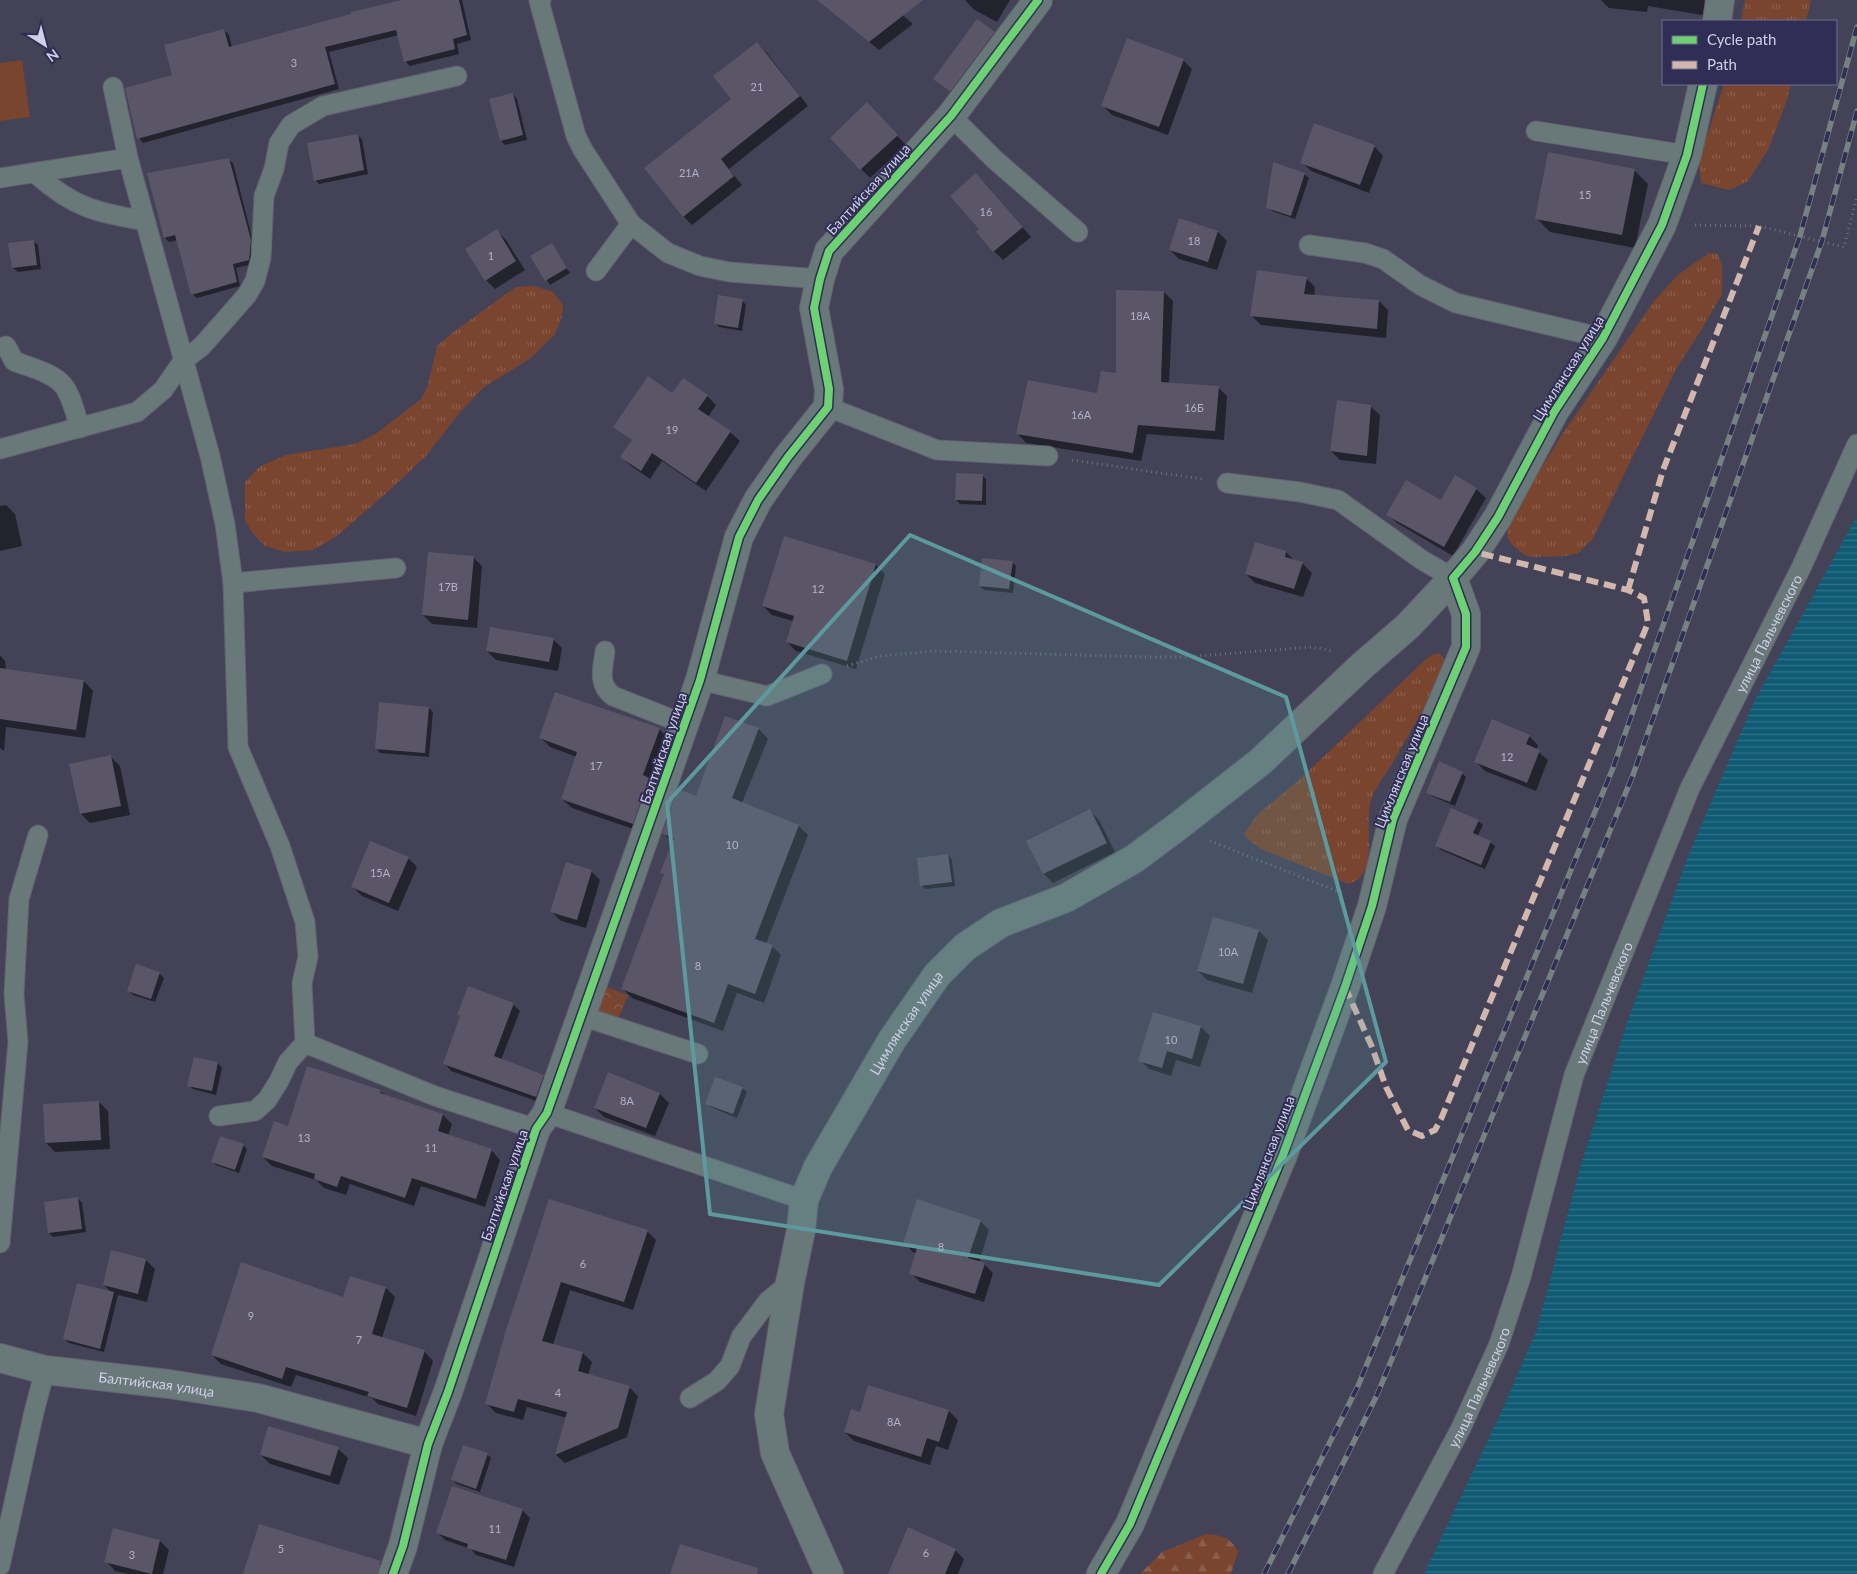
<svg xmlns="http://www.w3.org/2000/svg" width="1857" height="1574" font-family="Lato,sans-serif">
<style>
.grass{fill:url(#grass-tufts)}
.forest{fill:url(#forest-firs)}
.park{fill:url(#park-crowns)}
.pitch{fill:#79452f}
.water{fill:url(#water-rules)}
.shadow{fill:#0007}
.building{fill:#5a5668}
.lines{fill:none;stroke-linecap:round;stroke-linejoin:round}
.service-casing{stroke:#616072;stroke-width:21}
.minor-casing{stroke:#616072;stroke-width:30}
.path{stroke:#697477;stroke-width:3;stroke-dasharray:1 4;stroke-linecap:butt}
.service{stroke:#697878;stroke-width:19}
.minor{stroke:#697878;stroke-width:28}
.rail-casing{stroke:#768182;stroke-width:5.5}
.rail{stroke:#312e55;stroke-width:4;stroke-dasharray:11;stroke-linecap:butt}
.quiet{stroke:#d1b7ad;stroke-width:6;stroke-dasharray:12 6;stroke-linecap:butt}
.cycleway-casing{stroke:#312e55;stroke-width:11}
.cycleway{stroke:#6cd273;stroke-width:8}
.marked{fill:#5c9a9f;fill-opacity:0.2;stroke:#5c9a9f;stroke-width:4;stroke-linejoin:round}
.labels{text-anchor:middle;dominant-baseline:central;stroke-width:4;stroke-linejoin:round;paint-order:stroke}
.number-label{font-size:11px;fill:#b2b2c8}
.street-label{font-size:14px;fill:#d0d0e8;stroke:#312e55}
</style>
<defs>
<pattern id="grass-tufts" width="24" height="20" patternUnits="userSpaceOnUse" patternTransform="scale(1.25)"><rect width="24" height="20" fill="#79452f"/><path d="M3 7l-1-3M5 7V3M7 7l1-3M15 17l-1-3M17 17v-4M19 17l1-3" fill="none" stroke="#8b5f4d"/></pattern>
<pattern id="forest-firs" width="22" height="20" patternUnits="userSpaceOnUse" patternTransform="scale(1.25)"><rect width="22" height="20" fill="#79452f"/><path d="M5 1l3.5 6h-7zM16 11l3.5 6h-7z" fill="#8b5f4d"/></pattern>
<pattern id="park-crowns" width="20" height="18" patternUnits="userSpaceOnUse" patternTransform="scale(1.25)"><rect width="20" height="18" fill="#79452f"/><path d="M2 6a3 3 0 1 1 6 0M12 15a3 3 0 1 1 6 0" fill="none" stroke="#8b5f4d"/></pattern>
<pattern id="water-rules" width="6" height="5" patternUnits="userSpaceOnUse" patternTransform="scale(1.25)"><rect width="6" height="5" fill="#0f5b74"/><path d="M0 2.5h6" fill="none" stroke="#317288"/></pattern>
</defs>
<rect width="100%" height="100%" fill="#434257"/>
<path class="grass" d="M1745,0H1811L1806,21H1741Z
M1724,84H1791L1787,100L1768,150L1748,181L1729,190L1701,183L1699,160Z
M1709,253L1718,254L1722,265V294L1705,324L1676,369L1592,540L1578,553L1566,556L1536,557L1526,556L1513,546L1507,537L1509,520L1563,433L1643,317L1654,301L1679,274Z
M534,286L553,292L563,305L562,316L555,334L531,358L484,387L461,411L426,456L392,488L337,536L313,550L285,552L265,546L253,534L245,520V482L260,466L286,455L355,444L377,433L421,399L428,385L437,346L452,333L516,287Z
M1439,653C1446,659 1446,666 1444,674C1426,704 1409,734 1392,764C1385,775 1375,788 1371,800C1363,826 1381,873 1349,884L1261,849L1248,839L1244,834L1258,814L1298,781L1425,660L1434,654Z"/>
<path class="forest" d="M1206,1534C1221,1535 1231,1537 1238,1552L1231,1574H1140L1162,1552Z"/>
<path class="park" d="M604,986L628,995L618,1019L595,1011Z"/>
<path class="pitch" d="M22,60L30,117L0,121V63Z"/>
<path class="water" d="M1857,516V1574H1424L1499,1417L1536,1332L1581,1164L1629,1017L1687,859L1754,702Z"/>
<path class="shadow" d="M407,0H462L471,40L457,44L459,54L410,66L405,61L399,35L329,52L339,89L143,143L139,138L174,75L224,30L229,35L232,47Z
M832,0H885L913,24L879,50L827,7Z
M965,0H1010L997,22L973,9Z
M1601,0H1711L1708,16L1648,6L1647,12L1609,8Z
M994,33L998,37L954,95L938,83Z
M757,43L766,52L808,106L729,169L742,185L692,225L683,216Z
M1183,60L1192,69L1168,135L1112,115L1103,106Z
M513,94L517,99L527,140L505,145L501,141Z
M867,104L906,145L870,178L831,138Z
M357,135L362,139L368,174L319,184L315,180Z
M1374,146L1383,156L1369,193L1311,171L1302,162Z
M228,159L233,163L254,245L253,264L236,268L240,286L197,298L192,294L178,240L169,242L165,238Z
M1634,170L1648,184L1635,248L1550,232L1536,218Z
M1304,174L1309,178L1295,219L1272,211L1268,207Z
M985,183L1031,237L1003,260L994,251L981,230Z
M1180,220L1218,232L1227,241L1217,270L1179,259L1170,250Z
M497,231L506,240L525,270L495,289L486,280Z
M33,241L38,245L41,269L18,272L13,268L10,244Z
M551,245L570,273L550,285L532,256Z
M1306,278L1315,287L1314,296L1379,301L1388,310L1386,338L1261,325L1252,316Z
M1164,292L1173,301L1169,383L1218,387L1227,396L1224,440L1147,434L1141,461L1026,443L1017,433L1098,395L1117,374Z
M742,300L746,305L742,331L719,327L715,323Z
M673,395L707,396L716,405L708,417L730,432L740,441L706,491L662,461L650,479L631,466L622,457L633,441L615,427Z
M1370,406L1380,415L1376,464L1340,460L1331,451Z
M982,475L986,479V505L960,504L956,500Z
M1455,477L1476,489L1486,498L1453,556L1397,523L1388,514L1441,502Z
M6,505L15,514L22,546L0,551V506Z
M784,537L876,565L885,574L856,669L796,651L787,642L793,621L772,615L763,606Z
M1286,552L1295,561L1303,564L1312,573L1303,597L1255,583L1246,574Z
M473,557L482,566L477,628L432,624L423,615Z
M1012,562L1016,566L1013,593L984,590L980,586Z
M553,639L562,648L558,671L496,660L487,651Z
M0,655L5,661L6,670L84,681L93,691L85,738L6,727L4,751L0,748Z
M429,708L433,712L429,757L380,753L376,748Z
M726,717L759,729L768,739L742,803L799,826L808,835L766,944L772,946L781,955L764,1003L737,993L723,1031L632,998L622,988L665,875L662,872L673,843L664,834L697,798Z
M659,729L668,738L642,832L572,808L562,799L577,757L550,747L541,738Z
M1529,736L1538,745L1536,750L1548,760L1536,791L1485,771L1476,762Z
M111,757L120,766L130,815L90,823L81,814L71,765Z
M1462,773L1466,777L1455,806L1432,796L1428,792Z
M1090,811L1099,820L1115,852L1053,883L1044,874L1028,841Z
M1478,821L1483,825L1477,837L1490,842L1495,846L1485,869L1441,850L1436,845Z
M948,855L952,860L955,886L925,889L921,885Z
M408,858L417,867L398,911L362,896L353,887Z
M591,871L600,880L586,928L561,921L552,912Z
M1259,931L1268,940L1252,993L1207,980L1198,971Z
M159,973L164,978L155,1002L133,995L129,991Z
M513,1004L520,1011L501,1060L543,1076L550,1082L542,1103L451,1071L445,1064L461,1017L458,1015Z
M1201,1027L1210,1036L1200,1067L1176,1060L1171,1076L1149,1069L1140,1060Z
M195,1058L218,1063L222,1068L216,1095L193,1089L189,1085Z
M742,1088L747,1092L737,1118L711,1107L706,1103Z
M380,1091L386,1096L443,1115L452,1124L448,1136L491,1150L500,1160L485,1207L421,1186L414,1206L350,1184L346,1195L324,1188L316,1180L272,1166L263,1157L288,1127Z
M660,1094L669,1103L655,1136L604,1117L595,1108Z
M99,1102L108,1111L110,1149L55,1152L46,1143Z
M243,1145L247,1149L239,1173L216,1165L212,1161Z
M78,1199L82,1203L86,1232L53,1237L49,1233Z
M550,1200L647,1231L656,1240L633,1310L570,1290L553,1345L583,1353L592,1362L588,1375L629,1387L638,1396L627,1437L565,1463L556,1455L567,1418L527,1407L523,1420L496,1413L487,1404Z
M980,1221L989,1230L979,1263L984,1264L993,1273L984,1302L920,1282L911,1273L917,1254L913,1252L904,1243Z
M146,1260L155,1269L147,1302L118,1295L104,1352L69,1343L65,1339L111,1292L104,1285Z
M386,1288L395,1297L382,1338L424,1351L433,1361L416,1416L378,1404L372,1398L296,1375L291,1387L221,1364L212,1355L344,1298Z
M949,1411L958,1420L948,1450L936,1446L930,1465L854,1441L845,1432L861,1413Z
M338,1449L348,1458L339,1485L270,1464L261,1455Z
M487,1454L491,1458L480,1492L457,1484L452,1480Z
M522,1510L530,1518L514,1567L476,1555L471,1549L445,1540L437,1532Z
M160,1541L169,1550L163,1574H128L115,1571L106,1561Z
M955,1550L964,1559L958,1574H889Z
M380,1562L389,1572V1574H244Z"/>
<path class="building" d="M402,0H459L467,35L453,39L455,49L404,62L396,30L325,47L335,84L137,139L125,88L172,75L164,45L224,29L229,47L351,14V12Z
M817,0H923L869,42Z
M977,19L995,32L950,92L933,79Z
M1127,38L1184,59L1159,127L1101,106Z
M757,42L800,96L721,159L734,176L683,217L644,168L731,99L713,76Z
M513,93L523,135L500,141L489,99Z
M867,102L898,135L860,170L830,138Z
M1314,123L1375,145L1360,185L1300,163Z
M358,134L364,170L314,181L307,143Z
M1548,152L1635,169L1622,235L1535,219Z
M229,158L251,240L249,260L233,264L237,282L191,295L175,235L164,238L147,173Z
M1273,162L1305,173L1291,216L1266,208Z
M976,173L1023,227L993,252L976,232L979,229L950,196Z
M1179,218L1218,231L1208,262L1169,250Z
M497,229L516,261L485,281L465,249Z
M34,240L37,265L12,268L8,243Z
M552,243L567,268L545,281L530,256Z
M1257,270L1307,277L1304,294L1379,300L1377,329L1250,316Z
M1116,290L1164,291L1161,382L1219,386L1215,431L1138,425L1133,453L1016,434L1028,380L1097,393L1101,371L1116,373Z
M718,295L743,299L738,328L714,324Z
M648,376L672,393L683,378L708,395L698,409L731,431L696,483L652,453L641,471L620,457L632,440L613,427Z
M1337,400L1371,405L1367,456L1330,451Z
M956,473L983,474L982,501L955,500Z
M1455,475L1477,488L1444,547L1386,515L1406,480L1441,500Z
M784,536L876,564L847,661L786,642L794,616L762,606Z
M1255,542L1286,551L1285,557L1303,562L1294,589L1245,574Z
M428,552L474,556L468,620L422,615Z
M982,558L1013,561L1009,589L979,586Z
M490,627L554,638L549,662L486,651Z
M0,668L84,680L76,730L0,719Z
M555,692L660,728L643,775L649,778L633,824L561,799L577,752L539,738Z
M379,702L429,707L425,753L375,749Z
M725,716L759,728L732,798L799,825L755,939L773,945L755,994L728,984L714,1023L621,989L664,874L660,873L674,838L662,834L678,789L696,796Z
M1492,719L1530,735L1526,744L1540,750L1527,783L1474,762Z
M111,755L121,806L80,814L69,764Z
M1439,761L1463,772L1450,802L1426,793Z
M1451,808L1479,820L1473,833L1491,841L1481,865L1435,846Z
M1090,809L1107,843L1043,874L1026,841Z
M370,841L409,857L389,903L351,887Z
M948,854L952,882L920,886L917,858Z
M566,862L592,870L577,920L550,912Z
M1213,917L1259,930L1243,984L1197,971Z
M136,964L160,972L151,999L127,991Z
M468,986L514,1003L494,1056L544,1075L536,1097L443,1064L460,1016L457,1015Z
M1153,1012L1201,1026L1192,1059L1167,1051L1162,1068L1138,1061Z
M194,1057L218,1062L212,1091L187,1086Z
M307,1066L381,1090L380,1093L443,1114L438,1131L492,1149L476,1199L412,1178L405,1198L341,1176L337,1187L314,1179L315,1174L262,1157L274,1121L288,1126Z
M608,1072L660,1093L646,1128L594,1108Z
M715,1077L743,1087L733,1114L705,1104Z
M99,1101L101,1140L45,1143L43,1104Z
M220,1136L244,1144L235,1170L211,1162Z
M78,1197L82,1229L48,1233L44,1202Z
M549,1199L648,1230L624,1302L561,1282L542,1341L583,1352L578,1371L630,1386L618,1428L555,1455L567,1412L518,1399L514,1412L485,1404L506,1330Z
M917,1199L981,1220L968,1258L985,1263L975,1294L909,1274L917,1248L903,1244Z
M111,1250L146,1259L138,1294L103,1285Z
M241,1262L343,1297L350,1276L386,1287L372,1334L425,1350L407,1408L367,1396L369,1392L286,1367L282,1379L211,1355Z
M77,1283L114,1292L100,1349L63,1339Z
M868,1385L949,1410L939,1442L927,1438L921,1457L844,1432L851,1409L860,1412Z
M268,1426L339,1447L330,1476L260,1455Z
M463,1445L488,1453L476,1489L451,1480Z
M452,1486L523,1509L506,1560L467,1548L468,1544L436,1533Z
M259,1524L381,1561L378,1574H243Z
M908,1527L956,1549L945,1574H888Z
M113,1528L160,1540L152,1574L104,1562Z
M680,1544L758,1568L757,1574H670Z"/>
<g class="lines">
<g class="service-casing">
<g id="service">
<path d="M541,0L539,1L576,136L583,150L631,224L668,253L700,266L729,272L820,279"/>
<path d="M113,87L128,158L210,456L225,524L233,583L238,747L280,846L305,922L308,957L302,983L305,1043L435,1096L536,1129"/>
<path d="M951,116L994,159L1078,232"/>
<path d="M1536,131L1687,155"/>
<path d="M36,174C74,208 96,212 145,221"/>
<path d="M0,178L128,158"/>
<path d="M1309,245L1365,253L1383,259L1420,285L1456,303L1603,338"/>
<path d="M596,271L631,224"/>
<path d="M6,346L14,361C28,367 52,372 63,385C71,394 76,416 80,428"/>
<path d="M828,407L937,450L1048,456"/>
<path d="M0,449L137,412L163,390L183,361L202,346L247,295L255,281L261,258L264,196L274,169L279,143L291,125L323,106L457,76"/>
<path d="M1227,483L1300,492L1338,500L1422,560L1453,578"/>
<path d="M233,583L396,568"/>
<path d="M605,651C603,668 597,684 613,696L684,724"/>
<path d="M700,680L767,696L822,674"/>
<path d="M582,1016L698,1054"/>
<path d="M547,1113L804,1200"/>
<path d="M219,1116L255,1111L267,1100L279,1081L288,1062L305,1043"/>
<path d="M0,1243L18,1042L14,994L19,899L38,835"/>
<path d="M690,1398L717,1381L730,1366L741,1337L768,1301L790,1283"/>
<path d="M0,1566L34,1412L45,1370"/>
<path id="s1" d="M1383,1574L1461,1428L1499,1344L1521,1277L1574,1075L1690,788L1801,568L1857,444"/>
</g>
</g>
<g class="minor-casing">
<g id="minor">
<path d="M1717,21L1720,0"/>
<path id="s2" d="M0,1358L45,1370L169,1384L258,1398L428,1444"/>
<path d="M393,1574L403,1546L428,1444L448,1392L536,1129L547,1113L700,680L739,537L758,500L788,457L828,407L829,389L814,308L820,279L829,251L951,116L1038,0"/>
<path id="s3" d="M829,1574L775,1453L769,1414L790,1283L801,1230L804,1200L818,1167L892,1040L937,975L965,947L1001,923L1066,898L1134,859L1177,827L1260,762L1363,665L1408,626L1453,578"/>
<path d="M1101,1574L1130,1524L1283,1155L1345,987L1372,906L1393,819L1466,647V614L1453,578L1475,552L1498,517L1554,412L1603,338L1662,225L1687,155L1703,84"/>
</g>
</g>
<path class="path" d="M1695,225L1759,226L1844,247L1857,197
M1072,460L1202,479
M847,666L880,656L934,651L1150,657H1185L1311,647L1333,651
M1210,841L1344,894"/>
<use href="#service" class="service"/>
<use href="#minor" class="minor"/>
<g class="rail-casing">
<path id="rail" d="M1264,1574L1358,1386L1613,768L1800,236L1857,27
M1288,1574L1377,1395L1633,775L1822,241L1857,111"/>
</g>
<use href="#rail" class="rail"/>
<path class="quiet" d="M1628,590L1663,470L1759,226
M1345,987L1372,1047L1386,1087L1408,1130L1422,1136L1435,1130L1441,1119L1648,623L1644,598L1628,590L1475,552"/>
<g class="cycleway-casing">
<path id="cycleway" d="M393,1574L403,1546L428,1444L448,1392L536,1129L547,1113L700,680L739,537L758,500L788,457L828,407L829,389L814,308L820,279L829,251L951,116L1038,0
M1101,1574L1130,1524L1283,1155L1345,987L1372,906L1393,819L1466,647V614L1453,578L1475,552L1498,517L1554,412L1603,338L1662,225L1687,155L1703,84"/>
</g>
<use href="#cycleway" class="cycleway"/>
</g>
<path class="marked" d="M910,535L1286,697L1386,1062L1159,1285L710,1214L667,803Z"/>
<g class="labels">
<g class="number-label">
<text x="294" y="62">3</text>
<text x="757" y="86">21</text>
<text x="689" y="172">21А</text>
<text x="1585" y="194">15</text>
<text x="986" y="211">16</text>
<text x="1194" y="240">18</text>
<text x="491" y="255">1</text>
<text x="1140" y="315">18А</text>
<text x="1194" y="407">16Б</text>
<text x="1081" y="414">16А</text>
<text x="672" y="429">19</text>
<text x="448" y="586">17В</text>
<text x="818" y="588">12</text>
<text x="1507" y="756">12</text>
<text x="596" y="765">17</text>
<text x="732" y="844">10</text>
<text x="380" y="872">15А</text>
<text x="1228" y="951">10А</text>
<text x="698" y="965">8</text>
<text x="1171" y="1039">10</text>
<text x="627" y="1100">8А</text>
<text x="304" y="1137">13</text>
<text x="431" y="1147">11</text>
<text x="941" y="1246">8</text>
<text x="583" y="1263">6</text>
<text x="251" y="1315">9</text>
<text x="359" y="1339">7</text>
<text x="558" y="1392">4</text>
<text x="894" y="1421">8А</text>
<text x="495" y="1528">11</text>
<text x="281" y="1548">5</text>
<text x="926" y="1552">6</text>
<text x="132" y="1554">3</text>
</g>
<g class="street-label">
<text transform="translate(868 189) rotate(-48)">Балтийская улица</text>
<text transform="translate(1568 368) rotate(-58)">Цимлянская улица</text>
<text stroke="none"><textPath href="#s1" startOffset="1020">улица Пальчевского</textPath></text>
<text transform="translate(663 748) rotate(-71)">Балтийская улица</text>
<text transform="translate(1401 771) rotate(-68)">Цимлянская улица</text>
<text stroke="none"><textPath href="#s1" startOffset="615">улица Пальчевского</textPath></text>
<text stroke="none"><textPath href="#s3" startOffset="594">Цимлянская улица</textPath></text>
<text transform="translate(1268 1153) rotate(-69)">Цимлянская улица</text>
<text transform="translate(504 1185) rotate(-71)">Балтийская улица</text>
<text stroke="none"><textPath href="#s2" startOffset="159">Балтийская улица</textPath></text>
<text stroke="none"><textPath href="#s1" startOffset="210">улица Пальчевского</textPath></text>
</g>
</g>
<rect x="1662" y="20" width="175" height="65" fill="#312e55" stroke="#716f90"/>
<rect x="1672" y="36" width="25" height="8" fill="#6cd273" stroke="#716f90"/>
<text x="1707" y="45" font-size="15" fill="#d0d0e8">Cycle path</text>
<rect x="1672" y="61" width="25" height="8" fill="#d1b7ad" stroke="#716f90"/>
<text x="1707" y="70" font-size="15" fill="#d0d0e8">Path</text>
<g transform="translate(45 45) rotate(144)" stroke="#312e55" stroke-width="4" paint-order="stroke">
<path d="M0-4L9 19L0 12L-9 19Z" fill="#d0d0e8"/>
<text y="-8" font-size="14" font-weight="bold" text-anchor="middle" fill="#d0d0e8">N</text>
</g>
</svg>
